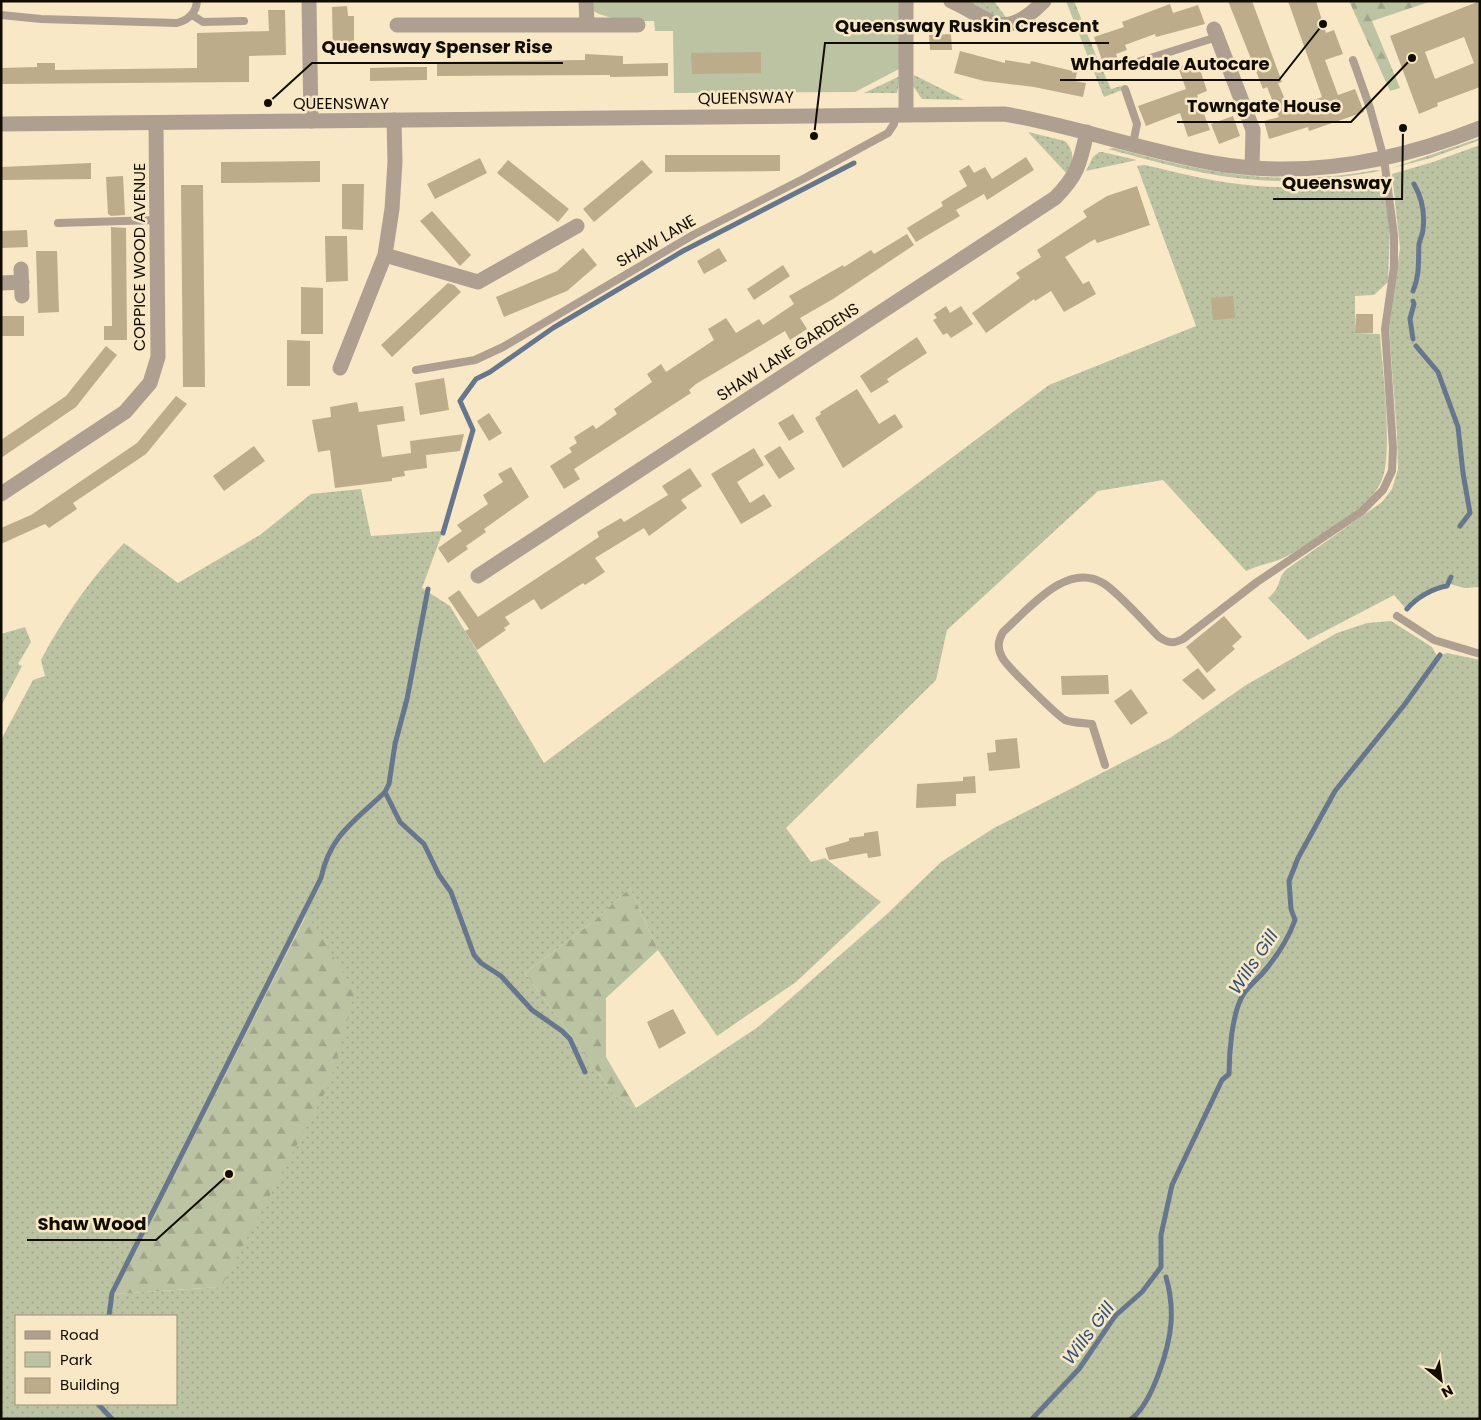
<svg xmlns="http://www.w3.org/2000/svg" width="1481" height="1420" font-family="Poppins,sans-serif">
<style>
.grass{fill:url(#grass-dots);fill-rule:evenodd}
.forest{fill:url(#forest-firs)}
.park{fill:#bcc3a2}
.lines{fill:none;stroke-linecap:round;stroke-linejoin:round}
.stream{stroke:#66768d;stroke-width:5}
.building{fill:#bcac8a;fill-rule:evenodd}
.service{stroke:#af9f91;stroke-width:8}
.minor{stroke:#af9f91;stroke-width:15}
.tertiary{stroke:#af9f91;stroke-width:15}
.labels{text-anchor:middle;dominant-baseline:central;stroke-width:5;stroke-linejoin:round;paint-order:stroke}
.street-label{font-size:16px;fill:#110c02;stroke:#f9e8c5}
.water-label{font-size:18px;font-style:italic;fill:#2e5181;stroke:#f9e8c5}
.leader{fill:none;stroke:#110c02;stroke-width:2}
.callout-dot{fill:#110c02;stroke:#f9e8c5;stroke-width:2}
.callout-label{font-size:18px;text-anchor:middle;font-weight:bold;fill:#110c02;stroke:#f9e8c5;stroke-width:5;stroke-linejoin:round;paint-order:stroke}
</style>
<defs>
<pattern id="grass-dots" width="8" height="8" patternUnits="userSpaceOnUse" patternTransform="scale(1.25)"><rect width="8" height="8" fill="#bcc3a2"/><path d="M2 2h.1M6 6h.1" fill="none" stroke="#a1a68a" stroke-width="1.8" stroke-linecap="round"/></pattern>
<pattern id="forest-firs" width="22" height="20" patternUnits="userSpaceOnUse" patternTransform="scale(1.25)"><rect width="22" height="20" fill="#bcc3a2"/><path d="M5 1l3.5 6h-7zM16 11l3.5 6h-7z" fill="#a1a68a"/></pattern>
</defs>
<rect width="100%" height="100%" fill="#f9e8c5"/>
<path class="grass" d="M961,1H994L1008,20L991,16Z
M1095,53L1111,89L1121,86L1122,90L1104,97L1088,57Z
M914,75L964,100L922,99L913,86Z
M898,77H900L897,93H864Z
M1028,132L1065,141C1075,151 1074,163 1067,174Z
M1480,138V140L1431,158L1392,168Z
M1480,145V587L1464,588L1447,583L1440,585L1411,601L1406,609L1394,595L1308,640L1268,598C1283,586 1276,579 1287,569L1382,502L1392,489L1398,469L1397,434L1389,329L1400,248L1392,174L1433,162Z
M1114,148C1209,173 1277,188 1376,170L1380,171C1340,178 1299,183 1258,180C1207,177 1157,162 1108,149Z
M1099,152H1102L1137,160L1086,171L1093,157Z
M1145,165C1182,174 1219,183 1257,186C1299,190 1342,182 1383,176L1390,227L1388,282L1374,295L1355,296V333L1380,334C1382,366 1394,456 1381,482C1367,511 1317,539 1289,555C1275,563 1260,564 1246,571L1163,480L1098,491L947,630L936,680L786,828L811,862L825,858L881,902L796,982L717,1036L658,950L630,888L594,921L525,973L615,1096L636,1108L758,1027L887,914L941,862L994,828L1170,738L1246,685L1337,633L1367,623L1391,621L1432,647L1437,656L1447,653L1480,660V1419H1V740L33,680L45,676L41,660C65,615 90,580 124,543L178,583L260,535L311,494L361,489L371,536L443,531L422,588L450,606L544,763L1049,385L1196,326L1137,166ZM306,915L221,1287L114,1294L130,1264ZM16,1316H176V1404H16Z
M25,627L31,642L18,664L22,666L1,706V634Z"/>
<path class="forest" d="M1066,1H1074L1095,53L1088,57Z
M1349,1H1432L1372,21L1400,88L1390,91Z
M630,888L658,950L606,998V1057L636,1108L615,1096L525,973L594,921Z
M307,914L355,992L330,1083L221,1287L114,1294Z"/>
<path class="park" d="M590,1H899V69L855,92L674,93L673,31H655L654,21C631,21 611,21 591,10Z"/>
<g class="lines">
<path class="stream" d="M1413,291C1420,275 1418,261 1419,244C1420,239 1423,234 1423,229C1425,213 1422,198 1414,184
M1413,301L1414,304L1410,319L1413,339
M1416,346L1438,372L1458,427L1463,473L1470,513L1460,526
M443,533L473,430L460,401L476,379L490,372L553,328L683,251L854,163
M428,589L407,699L395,744L389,784L385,792L400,822L424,844L439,875L451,892L474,955L481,963L501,976L532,1010L562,1031L570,1039L585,1072
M1407,609C1416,598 1433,588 1447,586L1451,577
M109,1316L112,1293L321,878C330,835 355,821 385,792
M98,1404L112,1419
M1032,1419L1079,1369L1115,1316L1142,1292L1161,1267V1235L1172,1185L1222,1080L1229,1074C1229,1053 1232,1013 1243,995C1247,988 1255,981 1261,975C1276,958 1287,942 1295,920L1291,909L1289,881L1298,858L1335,791L1405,704L1440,655
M1131,1419C1152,1404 1169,1349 1171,1323C1172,1309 1170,1291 1166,1277"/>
</g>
<path class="building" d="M1228,1H1252L1282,82L1278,83L1289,109L1322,97L1288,1H1316L1326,33L1334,30L1343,54L1325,60L1338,95L1355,89L1364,112L1309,131L1308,127L1269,139L1264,121L1279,117L1267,87L1263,89Z
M1480,1V87L1437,103L1438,106L1419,114L1390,36ZM1464,37L1474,63L1435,79L1425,52Z
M1170,4L1173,13L1198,5L1205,24L1156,37L1155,34L1125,45L1127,50L1116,54L1121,69L1106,72L1094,37L1124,27L1122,22Z
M347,6L348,16H354V54H333L332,7Z
M268,10H285L286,55L249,56V82L1,84V68L37,67V63H55V70L197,68V33L269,31Z
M951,34L952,50H930L929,35Z
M960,51L1005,63V60L1030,64L1031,61L1077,72L1075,81L1086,83L1083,97L1034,87L984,81L954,73Z
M761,52V73L692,74L691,53Z
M585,54L623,56V64L668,63V76L610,77V75L437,76V62L585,60Z
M1197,60L1207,91L1197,95L1210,130L1188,137L1180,113L1146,126L1138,106L1186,89L1178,67Z
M408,67H427V80L370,81V68Z
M1233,116L1240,136L1219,144L1211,124Z
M665,155H780V171L665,172Z
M1026,157L1034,170L987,200L984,194L956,210L960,216L916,242L907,228L943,206L941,202L967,186L959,171L969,165L974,173L985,167L992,179Z
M480,158L487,173L435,199L427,184Z
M508,160L569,209L558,222L497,173Z
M642,160L653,172L594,222L583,209Z
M320,161V182L221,183V162Z
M91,163V179L1,180V167Z
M123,176L125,215L111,216L108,214L106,177Z
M342,184H364L363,230L342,229Z
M181,185H203L205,387H183Z
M1137,186L1150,225L1097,243L1095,239L1065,257L1083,284L1089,281L1096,294L1064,312L1051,291L1035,301L1034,299L986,333L972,313L1020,278L1016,273L1041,257L1037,250L1087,217L1083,211L1107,196Z
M432,211L471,255L460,266L420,221Z
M111,227L126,228L127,340H104V326H112Z
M27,230L28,247L1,248V231Z
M907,234L914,245L833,299L800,318L807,329L790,340L785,331L696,384L689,390L691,393L574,469L580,479L564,489L550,466L572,452L569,448L577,443L574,437L593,425L596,429L617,414L614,409L652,382L647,374L661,364L666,372L714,340L708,329L726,318L736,333L759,319L763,325L794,304L789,296L843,265L844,267L871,250L874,254Z
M325,236H347L348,281L326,282Z
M583,248L597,265L567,291L504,317L496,297L557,271Z
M719,248L727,261L704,274L697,261Z
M36,251H57L59,312L38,313Z
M783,265L790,276L754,300L747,289Z
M448,283L454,285L461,292L392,357L381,345Z
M301,287L323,288V334H301Z
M1233,296L1235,318L1213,320L1211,298Z
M946,306L950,313L961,306L973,324L951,338L947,333L943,335L933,320L937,318L934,314Z
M1356,314H1373V333H1355Z
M1,316H24V336H1Z
M917,337L927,353L887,379L889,382L871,393L860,376Z
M287,340L310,341V386H287Z
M106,346L117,355L76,407L1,458V440L66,396Z
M444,378L449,410L420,415L415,383Z
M857,389L879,424L895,414L903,427L843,468L815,418L821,414L820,412Z
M176,396L187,404L146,454L73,503L77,509L49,528L45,524L1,544V528L31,515L137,443Z
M357,402L359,412L403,406L405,421L377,425L382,457L411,453L410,441L464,434L460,451L426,455L427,468L404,471L405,476L392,478V481L335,488L330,450L318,452L312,420L331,417L330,407Z
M489,413L502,433L489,441L477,421Z
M793,414L804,432L789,441L778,423Z
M254,446L265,461L224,491L213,476Z
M780,446L795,469L779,479L764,456Z
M754,448L764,465L737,482L750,503L764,494L772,506L741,524L711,474Z
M511,467L529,497L484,529L486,532L466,546L468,549L448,563L438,548L462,531L457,525L488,504L483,495L503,482L498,474Z
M690,468L702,486L681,500L687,508L649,536L644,528L595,558L605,572L585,585L583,583L541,610L534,599L505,617L510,624L504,628L506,630L477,650L465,631L469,629L448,598L459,590L478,617L599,537L597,532L621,518L624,522L668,495L662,486Z
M1224,616L1242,637L1232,646L1235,649L1207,673L1186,647Z
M1198,668L1216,690L1203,700L1182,680Z
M1108,675L1109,694L1062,695L1061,676Z
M1131,689L1148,713L1131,725L1114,701Z
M1017,738L1020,768L989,771L987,753L996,752L995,740Z
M975,776L976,793L956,794V806L916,808L917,784L963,781V777Z
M878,831L881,856L868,858L867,853L829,860L825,848L849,841V838L864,836V833Z
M673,1009L686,1033L659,1049L647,1022Z"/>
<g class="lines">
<path class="service" d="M1,15L41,19L177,23C188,20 196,13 197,1
M192,15L203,22L244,21
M1128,65L1217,37
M1125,89L1137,124L1133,144
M58,223L157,220
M416,370L475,360L503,347L693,235L805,178L888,133L894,124L896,115
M1397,616L1434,640L1480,654
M1105,765L1092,724C1085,723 1072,723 1065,720C1058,716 1005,665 1002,657C997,648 998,641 1003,632C1028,610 1066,561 1103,583C1118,592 1145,623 1159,637C1168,643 1173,644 1183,639L1257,582L1361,512L1383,490L1392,471L1393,448L1385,329L1394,267V235L1384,159L1370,108L1353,60"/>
<path class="minor" d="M309,1L311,121
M586,1L587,24
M951,1C993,20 1003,43 1044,1
M397,25H638
M1214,29L1253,130L1252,168
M906,114V1
M385,255L478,282L577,226
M21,269L22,296
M1,283L22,282
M340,368L385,255L392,209L395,162L394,120
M1,494L125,412L150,383L158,357L156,123
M478,576L1055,198C1078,175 1080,163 1087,132"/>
<path class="tertiary" d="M1,124L1004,114C1075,126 1143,151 1213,163C1304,179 1395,162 1480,128"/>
</g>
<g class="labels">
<g class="street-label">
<text transform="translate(746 98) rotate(-1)">QUEENSWAY</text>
<text x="341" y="103">QUEENSWAY</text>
<text transform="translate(656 241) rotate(-30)">SHAW LANE</text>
<text transform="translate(139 257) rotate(-90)">COPPICE WOOD AVENUE</text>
<text transform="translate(788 352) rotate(-33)">SHAW LANE GARDENS</text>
</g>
<g class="water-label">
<text transform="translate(1253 962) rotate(-56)">Wills Gill</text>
<text transform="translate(1088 1333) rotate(-53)">Wills Gill</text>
</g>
</g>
<path class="leader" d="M814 136L825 43H1109M268 103L312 63H563M1323 24L1279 80H1060M1412 58L1351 122H1177M1403 128L1402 199H1273M229 1174L156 1240H27"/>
<g class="callout-dot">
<circle cx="814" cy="136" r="5"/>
<circle cx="268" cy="103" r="5"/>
<circle cx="1323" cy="24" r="5"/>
<circle cx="1412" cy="58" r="5"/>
<circle cx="1403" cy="128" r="5"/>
<circle cx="229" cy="1174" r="5"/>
</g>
<g class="callout-label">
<text x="967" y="32">Queensway Ruskin Crescent</text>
<text x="437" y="53">Queensway Spenser Rise</text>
<text x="1170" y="70">Wharfedale Autocare</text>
<text x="1264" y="112">Towngate House</text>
<text x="1337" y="189">Queensway</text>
<text x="92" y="1230">Shaw Wood</text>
</g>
<rect width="1481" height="1420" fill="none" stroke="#110c02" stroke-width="5"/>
<rect x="15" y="1315" width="162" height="90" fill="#f9e8c5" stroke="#9c9077"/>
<rect x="25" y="1331" width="25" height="8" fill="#af9f91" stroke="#9c9077"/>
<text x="60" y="1340" font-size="15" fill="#110c02">Road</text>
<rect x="25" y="1352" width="25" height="15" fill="#bcc3a2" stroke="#9c9077"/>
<text x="60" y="1365" font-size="15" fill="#110c02">Park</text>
<rect x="25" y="1378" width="25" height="15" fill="#bcac8a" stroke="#9c9077"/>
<text x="60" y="1390" font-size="15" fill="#110c02">Building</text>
<g transform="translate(1441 1380) rotate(151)" stroke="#f9e8c5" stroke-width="4" paint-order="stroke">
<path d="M0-4L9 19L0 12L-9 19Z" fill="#110c02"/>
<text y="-8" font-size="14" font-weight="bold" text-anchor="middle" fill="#110c02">N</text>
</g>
</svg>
